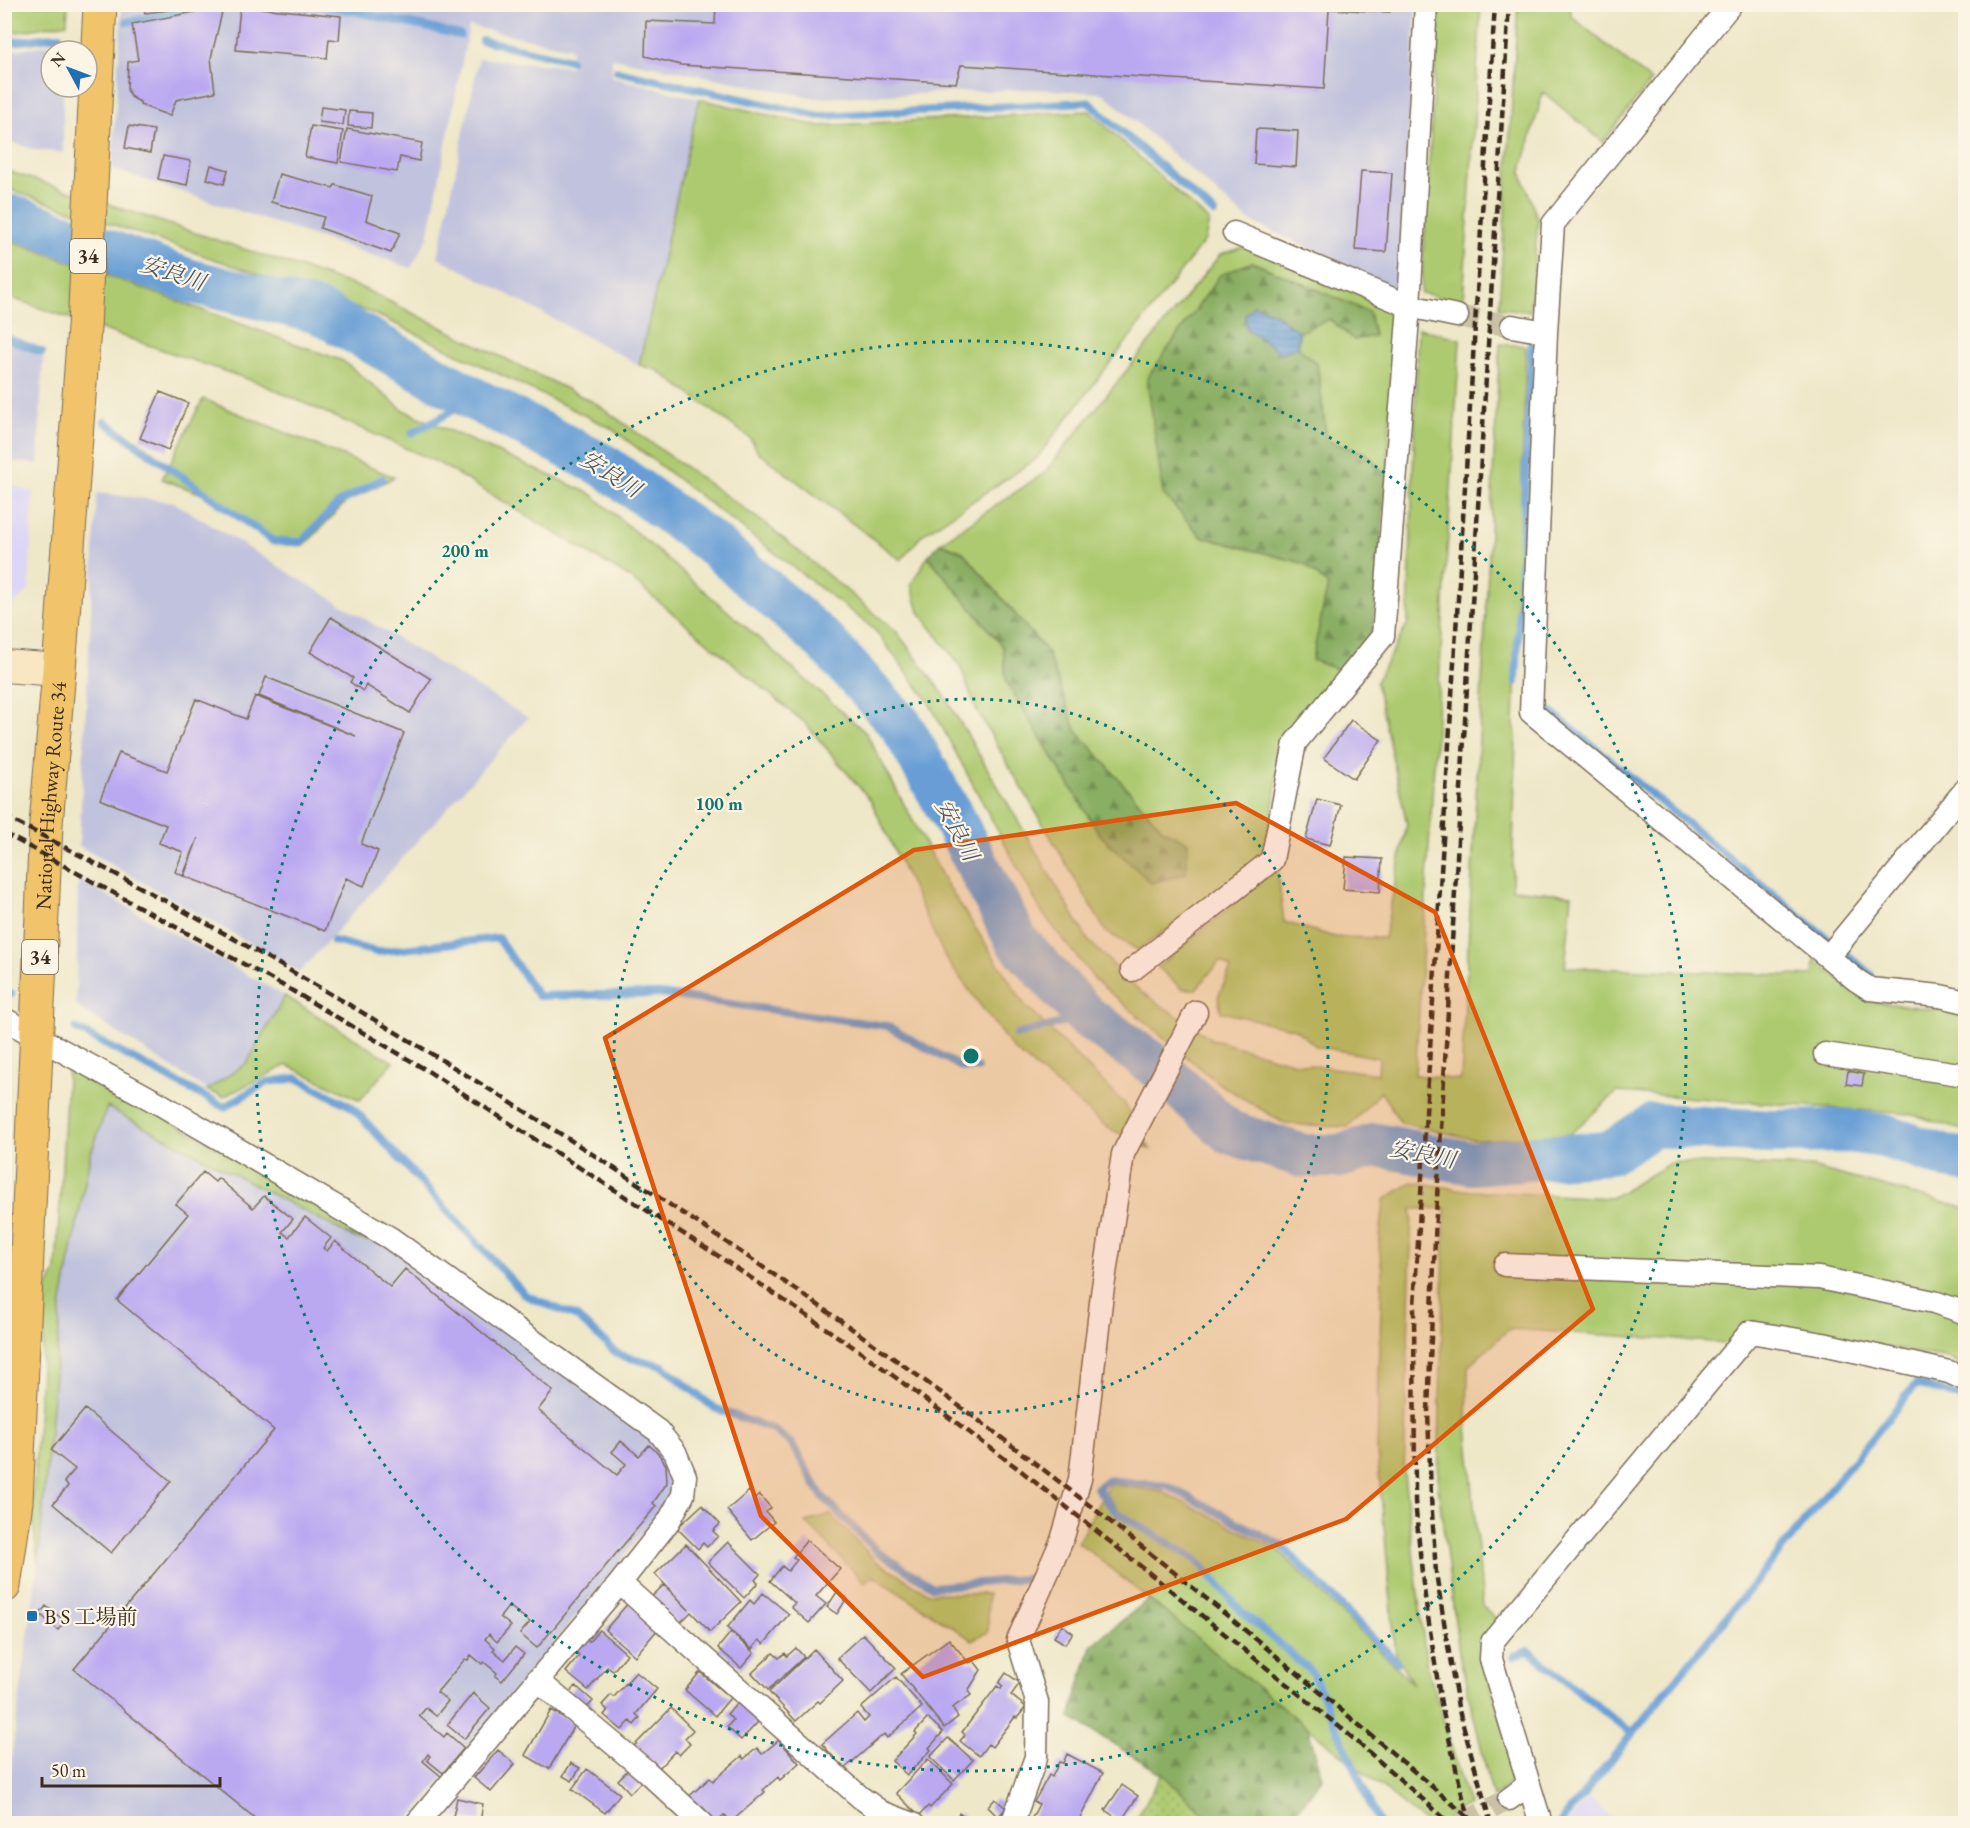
<svg xmlns="http://www.w3.org/2000/svg" width="1970" height="1828" font-family="'EB Garamond','Noto Serif JP',serif">
<style>
.built{fill:#dbd6f7}
.industrial{fill:#c1c2dd}
.green{fill:#aeca71;stroke:#747a48;stroke-width:1.5}
.forest{fill:url(#forest-firs);stroke:#626c40;stroke-width:1.5}
.garden{fill:url(#garden-dots);stroke:#747a48;stroke-width:1.5}
.water{fill:url(#water-rules);stroke:#51647a;stroke-width:1.5}
.lines{fill:none;stroke-linecap:round;stroke-linejoin:round}
.stream{stroke:#679ed5;stroke-width:8}
.river{stroke:#679ed5;stroke-width:44}
.building{fill:#baa9f1}
.minor-tunnel{stroke:#cac1a6;stroke-width:22;stroke-dasharray:22 11;stroke-linecap:butt}
.minor-casing{stroke:#7a6c5a;stroke-width:25}
.secondary-casing{stroke:#7a6c5a;stroke-width:34}
.trunk-casing{stroke:#7a6c5a;stroke-width:35}
.minor{stroke:#fff;stroke-width:22}
.secondary{stroke:#f9e7c3;stroke-width:32}
.trunk{stroke:#f1c36a;stroke-width:33}
.rail{stroke:#3b2a1e;stroke-width:4.5;stroke-dasharray:9 4.5;stroke-linecap:butt}
.marked{fill:#df570d;fill-opacity:0.2;stroke:#df570d;stroke-width:4.5;stroke-linejoin:round}
.ring{fill:none;stroke:#0f766e;stroke-width:3;stroke-dasharray:3 6}
.poi-dot{fill:#1f6fb2;stroke:#fcf5e5;stroke-width:2}
.labels{text-anchor:middle;dominant-baseline:central;stroke-width:4.5;stroke-linejoin:round;paint-order:stroke}
.shield{fill:#fcf5e5;stroke:#75675a;stroke-width:1.5}
.shield-label{font-size:20px;font-weight:bold;fill:#3b2a1e}
.street-label{font-size:21px;fill:#3b2a1e;stroke:#fcf5e5}
.poi-label{font-size:21px;fill:#3b2a1e;stroke:#fcf5e5;text-anchor:start}
.water-label{font-size:22px;font-style:italic;fill:#4d5867;stroke:#fcf5e5}
.centre{fill:#0f766e;stroke:#fcf5e5;stroke-width:3}
.ring-label{font-size:18px;text-anchor:middle;font-weight:bold;fill:#0f766e;stroke:#fcf5e5;stroke-width:4.5;stroke-linejoin:round;paint-order:stroke}
</style>
<defs>
<pattern id="forest-firs" width="22" height="20" patternUnits="userSpaceOnUse" patternTransform="scale(1.5)"><rect width="22" height="20" fill="#8aae63"/><path d="M5 1l3.5 6h-7zM16 11l3.5 6h-7z" fill="#728e51"/></pattern>
<pattern id="garden-dots" width="8" height="8" patternUnits="userSpaceOnUse" patternTransform="scale(1.5)"><rect width="8" height="8" fill="#aeca71"/><path d="M2 2h.1M6 6h.1" fill="none" stroke="#8fa45c" stroke-width="1.8" stroke-linecap="round"/></pattern>
<pattern id="water-rules" width="6" height="5" patternUnits="userSpaceOnUse" patternTransform="scale(1.5)"><rect width="6" height="5" fill="#679ed5"/><path d="M0 2.5h6" fill="none" stroke="#5681ac"/></pattern>
</defs>
<rect width="100%" height="100%" fill="#fcf5e5"/>
<filter id="ink" filterUnits="userSpaceOnUse"><feTurbulence type="fractalNoise" baseFrequency=".0167" numOctaves="2"/><feDisplacementMap in="SourceGraphic" scale="12" xChannelSelector="R" yChannelSelector="G"/><feConvolveMatrix kernelMatrix="1 2 1 2 8 2 1 2 1" color-interpolation-filters="sRGB"/></filter>
<filter id="wash" filterUnits="userSpaceOnUse"><feTurbulence type="fractalNoise" baseFrequency=".008" numOctaves="4" result="noise"/><feDisplacementMap in="SourceGraphic" scale="24" xChannelSelector="R" yChannelSelector="G"/><feGaussianBlur stdDeviation="1.35" result="paint"/><feColorMatrix in="noise" values="0 0 0 0 0 0 0 0 0 0 0 0 0 0 0 0 0 1.4 0 .05"/><feComposite in="paint" operator="in"/></filter>
<g filter="url(#wash)">
<rect width="100%" height="100%" fill="#eee7c8"/>
<path class="built" d="M5,484L33,492L29,590L5,612Z
M4,845L7,846L11,975L4,972Z
M1588,1798L1619,1823H1567Z"/>
<path class="industrial" d="M122,5H1416L1399,290L1248,220L1103,93L1034,89L816,98L612,58V77L699,99L639,365L438,257L479,58L571,67V48L469,26L428,237L411,268L112,169Z
M64,42V51H51V87H63V153L35,150L5,140V52Z
M5,341L43,356L38,464L5,461Z
M97,493L173,502L528,718L300,972L79,846Z
M78,879L285,996L247,1064L207,1090L76,1006Z
M108,1107L355,1238L389,1245L653,1439L667,1456L672,1475L670,1496L618,1565L407,1823L5,1824V1805L38,1563L61,1307L90,1156Z"/>
<path class="green" d="M13,5H68L67,23L5,34V10L11,9Z
M1439,5H1481L1463,302L1421,293Z
M1518,5H1570L1571,16L1651,81L1603,142L1543,92L1521,172L1538,220L1530,311L1499,308Z
M699,99L817,126L1089,111L1209,221L1205,240L1036,459L922,535L901,560L758,452L750,438L657,370L639,365Z
M5,170L362,288L595,403L767,525L896,631L944,695L1088,940L1140,991L1213,1040L1295,1063L1378,1074L1379,1058L1316,1046L1295,1029L1221,1012L1218,997L1231,968L1220,961L1196,989H1182L1158,967L1277,868L1284,922L1335,937L1384,938L1407,824L1376,682L1408,623L1418,328L1460,339L1415,1075L1461,1080L1500,344L1526,346L1514,725L1516,733L1512,889L1572,895L1565,967L1813,976L1815,960L1868,1001L1965,1013V1131L1910,1114L1617,1092L1570,1134L1478,1140L1401,1123L1381,1092L1348,1127L1285,1124L1218,1083L1095,980L1041,911L927,699L874,629L611,428L375,314L5,188Z
M4,238L343,361L403,410L591,494L738,620L866,733L946,883L1025,1005L1125,1104L1150,1149L1107,1127L1013,1049L946,959L871,801L805,723L629,577L437,462L259,383L5,296Z
M1246,246L1395,309L1387,477L1366,453L1327,442L1317,364L1298,347L1299,332L1329,319L1354,340L1374,336L1369,312L1252,262L1202,537L1303,563L1328,585L1312,660L1341,671L1283,739L1265,859L1138,950L1106,932L976,709L960,666L919,612L911,584L928,556L1003,647L1006,681L1100,835L1188,842L1163,830L1076,730L1047,652L963,552L940,543L1044,473L1220,255Z
M203,399L394,477L345,503L304,546L272,544L207,496L162,479Z
M285,996L393,1062L360,1100L287,1065L223,1097L207,1090L247,1063Z
M68,1062L389,1245L355,1238L107,1107L90,1156L61,1307L38,1563L32,1514L46,1292L56,1270Z
M1672,1162L1811,1167L1965,1208V1368L1949,1358L1744,1324L1728,1343L1509,1329L1468,1366L1467,1426L1483,1607L1499,1621L1480,1652L1518,1775L1493,1798L1459,1653L1438,1486L1445,1208L1412,1209L1404,1475L1426,1661L1469,1806L1451,1812L1445,1823H1426L1078,1542L1109,1484L1163,1492L1277,1549L1413,1684L1396,1655L1377,1451L1382,1271L1379,1247L1384,1200L1412,1182L1471,1191L1611,1198Z
M830,1514L876,1561L928,1593L988,1594V1632L972,1640L873,1576L864,1582L806,1522Z"/>
<path class="forest" d="M1252,262L1369,312L1374,336L1354,340L1330,319L1299,332L1274,313L1281,353L1298,347L1317,364L1327,441L1366,453L1387,477L1372,634L1341,671L1312,660L1328,585L1303,563L1202,537L1163,494L1147,378L1220,275Z
M940,543L963,552L1047,652L1076,730L1163,830L1188,842L1186,874L1151,883L1100,835L1006,681L1003,647L928,556Z
M1149,1599L1308,1728L1322,1778L1288,1822L1213,1823L1162,1774L1070,1717L1091,1646Z"/>
<path class="garden" d="M1162,1774L1213,1823H1134Z"/>
<path class="water" d="M1254,305L1274,313L1299,332L1298,347L1281,353L1247,329L1245,315Z"/>
<g class="lines">
<path class="stream" d="M303,4L353,11L460,35
M127,22L201,8
M482,40L570,60
M4,43L59,36
M617,71L819,116L1088,102L1214,213
M4,337L42,352
M105,422L273,541L301,542L340,502L382,479
M412,433L474,399
M1516,682L1532,338L1526,336
M1544,706L1828,939
M334,941L377,952L498,938L538,996L660,994L887,1026L963,1068H977
M1846,954L1870,974
M4,991L11,994
M76,1029L224,1107L267,1082L297,1078L352,1107L525,1295L577,1317L619,1355L663,1366L714,1408L772,1429L791,1443L822,1496L878,1552L933,1587L1034,1578L1044,1550
M1016,1035L1086,1016
M1514,1656L1529,1651L1632,1734L1916,1384L1948,1393L1966,1400
M1560,1823L1632,1734
M1379,1824L1312,1672L1241,1611L1197,1560L1116,1512L1097,1488L1107,1480L1167,1486L1281,1545L1397,1662"/>
<path class="river" d="M4,215L14,217L190,281L319,312L474,399L606,467L714,545L824,641L901,725L952,816L1017,941L1086,1016L1157,1067L1229,1132L1303,1156H1339L1377,1145L1471,1163L1609,1153L1654,1125L1770,1132L1848,1131L1884,1136L1946,1157L1966,1160"/>
</g>
<g id="blocks">
<path class="building" d="M143,4H203V6L145,13Z
M205,4H224L211,58L215,92L176,100L170,116L140,105V102L131,97L127,89L128,62L138,60L132,24L205,10Z
M716,4H1025L1075,9V4H1391L1390,12L1329,9L1324,89L961,65L956,83L681,65L645,56L646,21L715,24Z
M240,6L341,16L339,40L329,39L327,58L236,50Z
M321,107L345,110L343,125L319,122Z
M349,111L372,113L371,128L348,126Z
M129,126L154,130L150,153L125,148Z
M311,126L343,131L338,163L305,157Z
M347,129L422,143L419,161L400,157L397,172L341,162Z
M1256,129L1298,131L1296,167L1254,164Z
M163,156L191,161L187,185L158,179Z
M211,165L228,170L224,184L207,179Z
M1361,171L1392,173L1386,252L1355,250Z
M279,174L333,188L335,185L372,196L366,220L400,233L391,253L320,228L324,217L271,202Z
M160,392L188,403L168,450L140,438Z
M331,617L431,679L410,713L366,685L363,691L350,682L353,678L310,652Z
M266,677L404,733L361,844L378,851L364,886L346,878L325,931L184,876L198,838L183,876L175,872L183,852L159,843L166,825L100,799L119,753L167,771L196,699L246,719L255,696L356,736L259,696Z
M1351,720L1381,740L1354,779L1324,758Z
M1317,799L1341,805L1330,845L1306,839Z
M1346,857L1382,859L1380,892L1343,889Z
M1848,1071L1864,1074L1862,1086L1846,1084Z
M203,1172L215,1182L218,1178L253,1208L264,1196L293,1219L282,1232L289,1237L305,1217L331,1238L323,1248L327,1251L335,1241L390,1287L405,1269L553,1391L538,1410L617,1475L626,1464L612,1452L621,1441L639,1456L649,1445L658,1453L666,1465L667,1483L653,1503L656,1506L537,1648L520,1634L530,1622L509,1606L500,1617L511,1626L497,1642L489,1634L485,1639L495,1648L493,1650L505,1660L515,1647L524,1654L502,1681L495,1676L497,1673L484,1662L482,1664L471,1655L468,1660L465,1659L437,1692L448,1701L436,1716L426,1708L419,1716L444,1737L447,1733L464,1748L443,1773L427,1760L430,1756L428,1754L423,1761L442,1777L403,1824H342L334,1817L329,1824H262L74,1669L274,1430L117,1300L188,1214L176,1204Z
M85,1409L171,1481L111,1553L53,1504L68,1486L64,1482L75,1469L51,1450Z
M749,1491L755,1498L759,1494L771,1508L766,1512L774,1522L752,1540L727,1510Z
M702,1505L720,1524L713,1531L718,1536L707,1547L703,1543L698,1549L677,1528Z
M807,1540L840,1569L816,1596L826,1604L809,1623L791,1607L795,1603L770,1581L782,1566L788,1571L797,1560L793,1557Z
M728,1542L760,1574L755,1580L758,1583L744,1598L708,1562Z
M686,1544L741,1602L710,1632L691,1612L679,1624L649,1599L664,1585L689,1610L655,1574Z
M837,1592L847,1598L837,1614L827,1607Z
M763,1593L789,1614L764,1644L759,1640L752,1649L727,1628L750,1600L754,1604Z
M629,1602L659,1628L635,1656L605,1630Z
M46,1606L65,1621L58,1630L40,1614Z
M1062,1625L1073,1633L1065,1644L1054,1637Z
M599,1630L627,1654L613,1671L607,1667L588,1690L566,1672L579,1656L575,1653L586,1639L589,1642Z
M731,1632L754,1653L741,1668L718,1648Z
M863,1634L896,1668L871,1693L837,1658Z
M949,1639L969,1663L974,1661L981,1670L968,1691L971,1695L952,1708L958,1717L944,1728L901,1674Z
M796,1648L804,1657L768,1690L752,1673L773,1653L779,1658L785,1653L787,1656Z
M814,1649L843,1681L820,1703L818,1701L796,1721L769,1692Z
M636,1672L657,1689L636,1714L640,1718L634,1725L630,1721L622,1730L604,1715L608,1710L602,1705L611,1695L614,1697Z
M700,1672L730,1698L715,1716L685,1690Z
M1006,1673L1020,1683L1011,1695L1026,1707L1017,1718L1015,1717L992,1747L988,1744L979,1756L960,1741L965,1735L962,1732L997,1686L1001,1689L1003,1686L999,1683Z
M896,1677L922,1707L887,1738L884,1734L844,1769L822,1744L857,1713L864,1722L869,1717L861,1708Z
M576,1686L593,1701L585,1710L568,1695Z
M473,1693L490,1708L464,1739L447,1725Z
M740,1701L760,1720L741,1740L727,1727L733,1720L727,1714Z
M671,1708L693,1730L685,1738L690,1744L679,1755L675,1751L658,1769L634,1746Z
M551,1710L575,1724L549,1769L525,1755Z
M928,1718L943,1732L929,1748L931,1750L907,1775L892,1761L917,1734L915,1732Z
M948,1738L973,1760L954,1780L930,1757Z
M779,1740L799,1763L780,1780L778,1777L763,1790L765,1792L731,1822L725,1815L716,1823L702,1806L696,1811L686,1799L710,1778L713,1781L742,1756L744,1759L757,1748L762,1754Z
M498,1750L515,1764L491,1792L474,1778Z
M1067,1754L1103,1773L1077,1824H1029L1039,1804L1034,1802L1049,1775L1052,1777L1059,1762L1063,1763Z
M928,1759L953,1784L930,1808L928,1806L919,1816L896,1793Z
M571,1763L580,1768L572,1781L563,1776Z
M587,1769L620,1794L605,1813L572,1789Z
M629,1769L641,1782L630,1793L618,1780Z
M1122,1785L1138,1796L1121,1821L1105,1810Z
M457,1798L483,1804L480,1822L453,1817Z
M995,1799L1006,1808L998,1817L988,1807Z
M959,1813L973,1824H951Z"/>
</g>
</g>
<g filter="url(#ink)">
<use href="#blocks" fill-opacity="0" stroke="#7a6c5a" stroke-width="1.5"/>
<g class="lines">
<path class="minor-tunnel" d="M1457,316L1512,326
M1462,1824L1509,1799"/>
<g class="minor-casing">
<path id="minor" d="M1731,4L1553,224L1546,332L1531,712L1856,980L1870,989L1940,996L1966,1002
M1234,233L1409,306L1457,316
M1512,326L1546,332
M1828,957L1966,789
M1132,970L1272,860L1295,743L1383,636L1409,306L1426,4
M4,1019L160,1104L390,1238L658,1431L675,1452L685,1476L683,1495L669,1521L620,1583L416,1824
M1825,1054L1966,1075
M1505,1265L1819,1278L1934,1302L1966,1313
M620,1583L860,1797L881,1812L913,1824
M537,1680L645,1770L703,1824
M1509,1799L1529,1784
M1012,1824L1036,1757L1037,1702L1018,1640L1062,1540L1080,1479L1102,1294L1123,1154L1196,1012
M1541,1824L1491,1659L1492,1642L1750,1332L1823,1344L1949,1372L1966,1380"/>
</g>
<g class="secondary-casing">
<path id="secondary" d="M4,666L59,670"/>
</g>
<g class="trunk-casing">
<g id="trunk">
<path id="s1" d="M4,1586L16,1502L46,824L59,670L84,328L100,4"/>
</g>
</g>
<use href="#minor" class="minor"/>
<use href="#secondary" class="secondary"/>
<use href="#trunk" class="trunk"/>
<path class="rail" d="M4,816C307,970 597,1148 875,1345C1081,1491 1276,1654 1469,1818
M4,833L291,990L423,1068L720,1257L868,1357L1020,1470L1153,1576L1347,1733L1451,1824
M1471,1824L1462,1794L1441,1704L1423,1583L1415,1501L1414,1306L1495,4
M1491,1824L1458,1707L1436,1573L1431,1497L1428,1411L1436,1215L1469,653L1509,4"/>
</g>
</g>
<path class="marked" d="M1236,803L1435,912L1593,1309L1346,1519L923,1677L761,1516L605,1038L914,850Z"/>
<g class="ring">
<circle cx="971" cy="1056" r="357"/>
<circle cx="971" cy="1056" r="715"/>
</g>
<rect class="poi-dot" x="26" y="1610" width="12" height="12" rx="3"/>
<g class="labels">
<g class="shield">
<rect x="70" y="239" width="36" height="34" rx="4.5"/>
<rect x="22" y="940" width="36" height="34" rx="4.5"/>
</g>
<g class="shield-label">
<text x="88" y="256">34</text>
<text x="40" y="957">34</text>
</g>
<g class="street-label">
<text stroke="none"><textPath href="#s1" startOffset="792">National Highway Route 34</textPath></text>
</g>
<g class="poi-label">
<text x="44" y="1616">B S 工場前</text>
</g>
<g class="water-label">
<text transform="translate(173 273) rotate(18)">安良川</text>
<text transform="translate(611 474) rotate(32)">安良川</text>
<text transform="translate(957 830) rotate(62)">安良川</text>
<text transform="translate(1423 1154) rotate(11)">安良川</text>
</g>
</g>
<circle cx="971" cy="1056" r="9" class="centre"/>
<g class="ring-label">
<text x="465" y="557">200 m</text>
<text x="719" y="810">100 m</text>
</g>
<rect width="1970" height="1828" fill="none" stroke="#fcf5e5" stroke-width="24"/>
<g transform="translate(69 69) rotate(311)"><circle r="28" fill="#fcf5e5" stroke="#afa495" stroke-width="1.5"/>
<path d="M0-4.5L10 22L0 15L-10 22Z" fill="#1f6fb2"/>
<text y="-9" font-size="16" font-weight="bold" text-anchor="middle" fill="#3b2a1e">N</text>
</g>
<path d="M42 1777v9h178v-9" fill="none" stroke="#3b2a1e" stroke-width="3"/>
<text x="51" y="1777" font-size="18" fill="#3b2a1e" stroke="#fcf5e5" stroke-width="4.5" paint-order="stroke">50 m</text>
</svg>
